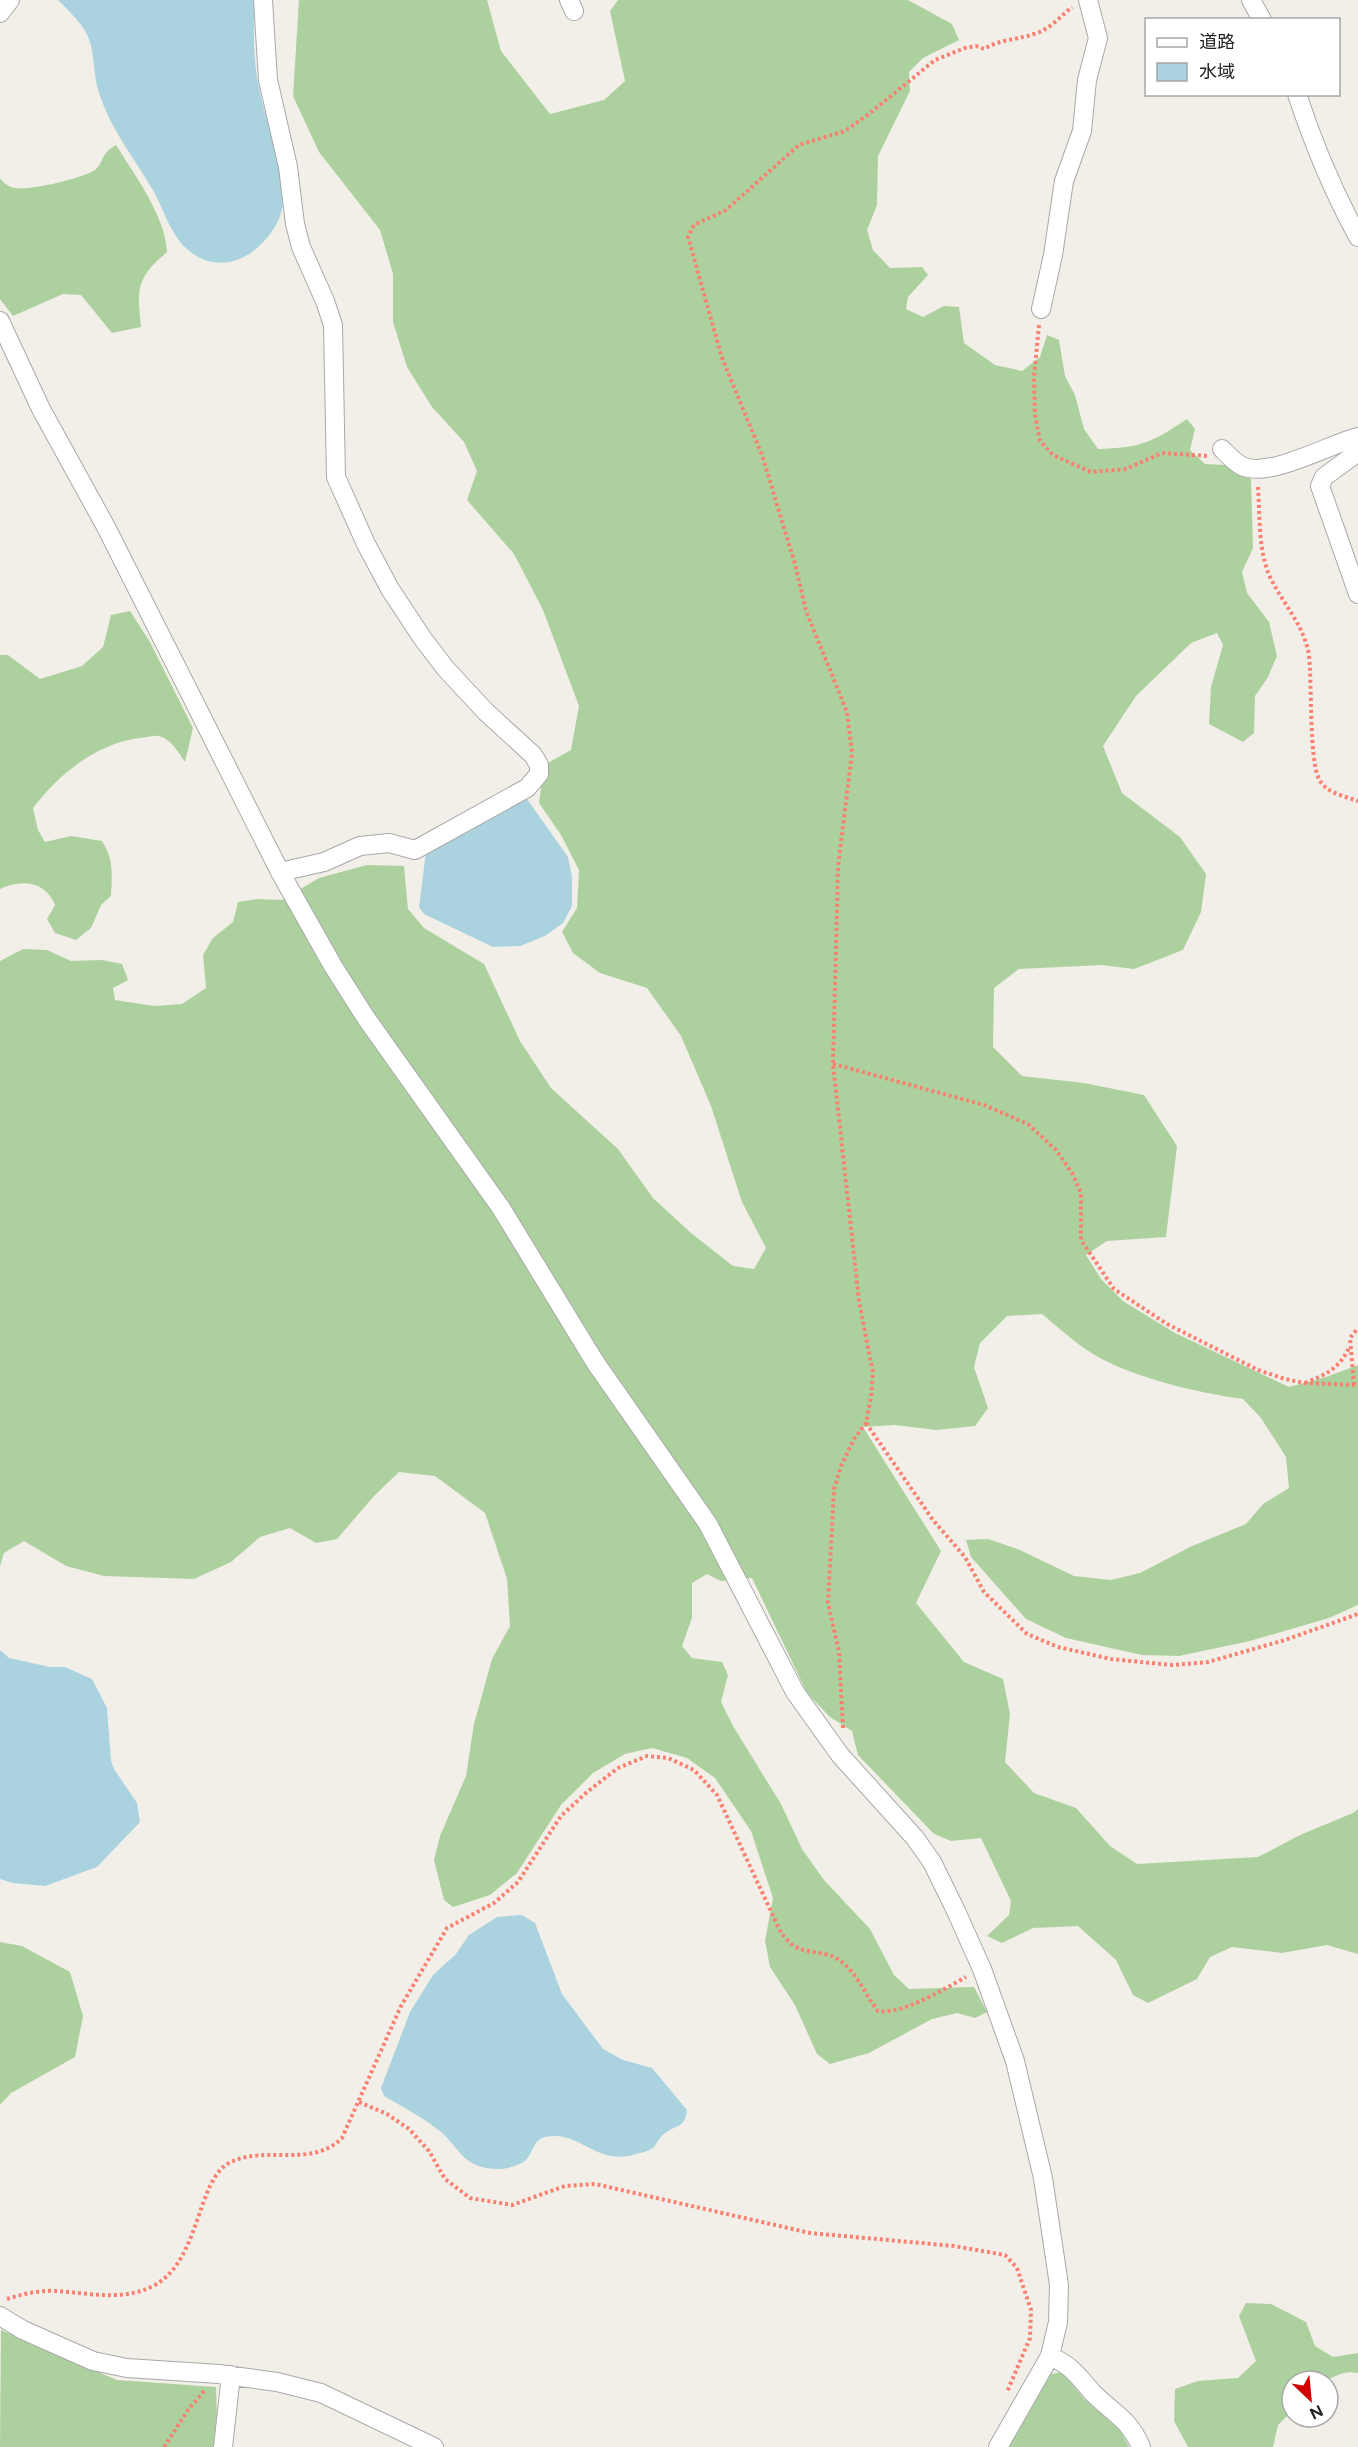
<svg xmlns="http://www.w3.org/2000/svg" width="1358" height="2447" font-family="Figtree,'Noto Sans JP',sans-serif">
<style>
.forest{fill:#add19e}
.water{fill:#aad3df}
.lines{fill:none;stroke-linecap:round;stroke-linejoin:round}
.street-casing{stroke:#a9a9a9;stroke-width:20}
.path{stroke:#fa8072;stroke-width:4;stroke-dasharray:3 3;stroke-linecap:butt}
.street{stroke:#fff;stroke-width:18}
</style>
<rect width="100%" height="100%" fill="#f2efe9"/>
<path class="forest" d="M299,0H487L501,51L550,114L604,100L625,81L610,11L618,0H908L952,24L959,40L923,58L909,72L910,91L878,156L877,205L867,230L873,250L890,268L922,267L928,275L908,297L906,309L923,317L944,306L959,307L964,343L995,365L1022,371L1040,357L1047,335L1059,340L1065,376L1075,395L1084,429L1098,449C1140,448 1153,442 1187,419L1195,429L1190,450L1205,464L1225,465L1251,479L1253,548L1242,572L1247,593L1269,622L1277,656L1268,677L1255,696L1254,733L1243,742L1209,724L1211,687L1223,645L1217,633L1191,643L1136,696L1103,746L1122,793L1180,837L1206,874L1201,912L1183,950L1134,969L1102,965L1019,969L994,988L993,1047L1022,1076L1084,1083L1144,1095L1177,1146L1166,1237L1107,1241L1086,1255L1101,1279L1123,1301L1175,1333L1289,1387L1326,1377L1358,1365V1605L1329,1618L1250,1641L1179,1656L1142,1655L1066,1638L1026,1619L971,1557L966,1540L988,1539L1020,1550L1074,1576L1111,1580L1140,1573L1192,1546L1246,1524L1263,1504L1289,1488L1286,1457L1261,1418L1243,1399C1198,1393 1131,1377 1093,1354C1075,1343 1058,1327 1042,1314L1007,1316L980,1343L974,1367L988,1408L975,1426L936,1430L895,1425L863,1427L941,1551L916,1603L964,1662L1003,1679L1010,1714L1005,1762L1034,1793L1076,1808L1110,1846L1137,1864L1258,1857L1300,1835L1353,1813L1358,1809V1954L1327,1945L1282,1953L1232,1947L1210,1957L1197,1979L1148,2003L1133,1995L1116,1960L1078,1926L1033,1928L1002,1943L987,1936L1009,1915L1011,1901L981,1838L951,1841L934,1834L858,1755L852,1731L830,1717L807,1693L752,1578L721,1581L707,1574L692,1583V1618L682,1646L692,1658L722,1662L728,1675L721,1702L733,1726L781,1804L802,1849L824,1880L870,1929L894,1975L909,1989L974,1987L987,2012L975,2018L957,2013L932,2019L869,2053L830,2064L817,2054L795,2005L770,1967L765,1941L773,1898L751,1831L715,1778L687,1758L652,1748L625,1754L593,1773L561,1805L517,1873L490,1895L453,1907L444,1900L434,1860L440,1836L466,1776L474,1724L492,1659L510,1626L507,1579L485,1513L435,1476L399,1472L373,1497L337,1539L316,1543L290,1528L260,1537L231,1562L194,1579L104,1576L66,1566L24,1541L4,1553L0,1566V961L23,949L47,950L71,961L102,960L122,964L128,980L113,988L115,1000L154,1006L182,1004L206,988L203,955L213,938L233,922L238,902L258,899L282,900L319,878L367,865L404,866L408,909L424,928L484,964L520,1041L551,1088L618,1149L653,1198L691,1233L733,1266L754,1269L766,1248L742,1202L711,1106L681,1036L647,988L600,973L573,953L562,932L577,908L579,870L561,835L539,803L544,765L571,750L579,706L543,610L514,554L467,500L477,471L464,442L432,407L407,367L393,322V274L380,230L319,152L293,96Z
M116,145C134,174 166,217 167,252C136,278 137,289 141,327L112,333L81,295L63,294L13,316L0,299V178C3,183 9,187 15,188C28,191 86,178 96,169C105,160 100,154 116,145Z
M130,611L150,642L193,728L185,762C178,752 172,740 159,736C154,735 146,738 140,738C97,743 59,774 33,808L38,830L45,842L71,836L102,841C114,860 112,874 111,896L101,905L91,928L76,940L55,933L47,919L55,905C45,881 22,879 0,889V655H8L40,679L82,666L103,647L111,615Z
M0,1942L22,1946L70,1972L83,2016L75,2057L11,2093L0,2105Z
M1246,2303L1271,2304L1306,2322L1315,2346L1333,2357L1358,2353V2373C1346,2370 1336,2376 1326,2380C1318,2384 1301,2381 1292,2381V2411L1278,2425L1273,2447H1188L1174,2421L1175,2389L1198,2381L1238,2378L1256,2361L1239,2316Z
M1,2330L117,2380L216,2387L217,2423L215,2447H0Z
M1062,2372L1084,2399L1121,2431L1129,2447H1006L1046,2375Z"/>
<path class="water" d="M58,0H254C254,26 253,52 257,77C263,116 282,158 283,197C284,217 272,235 257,248C229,273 193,265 174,233C166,220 161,205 154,192C135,159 111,130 99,93C93,76 95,56 89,39C84,25 69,11 58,0Z
M527,799L568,857L572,877V906L563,923L545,936L520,946L493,947L424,914L419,907L426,852Z
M0,1650L9,1658L50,1667H65L92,1679L107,1708L111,1761L114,1769L137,1803L140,1822L97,1867L45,1886L13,1883L0,1879Z
M522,1915L535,1923L562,1994L603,2049L623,2060L652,2068L687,2110C685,2129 676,2124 664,2134C659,2138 657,2144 653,2148C649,2151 641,2153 636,2154C596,2167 580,2129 545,2137C533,2140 533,2153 526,2160C515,2169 495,2171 482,2167C462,2162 456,2145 441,2132C424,2118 403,2107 384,2096L381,2088L410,2012L433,1975L456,1954L469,1935L497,1917Z"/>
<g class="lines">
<g class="street-casing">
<path id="street" d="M263,0L268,80L288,167L295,224L301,247L325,301L333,325L336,477L366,544L390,589L423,639L446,669L486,712L533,755L539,765V774L527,788L415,850L389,843L360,846L324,862L280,872
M569,0L574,11
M1251,0L1262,20
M0,13L10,0
M1297,94C1314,146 1332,189 1358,237
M1041,309L1053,255L1064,181L1082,131L1087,80L1098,38L1088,0
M0,321L41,409L106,527L280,872L333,966L366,1018L501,1208L595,1362L708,1524L795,1692L840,1755L915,1838L932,1862L956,1911L982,1969L1015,2061L1043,2178L1059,2285L1058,2322L1050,2356L998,2447
M1222,449C1228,455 1236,464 1244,467C1272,477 1330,444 1358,437
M1358,452L1324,477L1320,486L1358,594
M0,2316L23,2330L93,2361L127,2368L219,2374L277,2382L321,2393L434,2447
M1050,2356C1072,2366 1077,2375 1092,2392C1112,2413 1129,2418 1141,2447
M223,2447L231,2375"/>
</g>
<path class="path" d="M1039,325L1034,377L1035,415L1040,441L1053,455L1091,472L1126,469L1162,453L1208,456
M1258,487C1260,516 1258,550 1270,577C1283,604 1304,625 1309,655C1312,683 1309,760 1319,779C1326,793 1344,796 1358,801
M833,1064L984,1105L1028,1124L1056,1150L1072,1173L1081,1193V1240L1114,1289L1167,1324L1258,1370L1285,1379L1304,1383L1358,1385
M1305,1383C1326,1374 1338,1370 1349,1348
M1354,1385L1350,1338L1358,1328
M866,1423L933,1520L965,1557L984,1592L1027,1634L1058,1647L1111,1659L1172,1665L1208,1662L1285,1640L1358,1614
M843,1728L839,1652L828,1603L834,1489L841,1466L854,1439L866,1423L871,1397L873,1373L859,1301L833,1064L838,867L852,753L847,712L806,611L795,564L762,455L722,358L688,237L694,225L726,210L799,145L845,131L869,114L935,60L965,48L976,46L984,49C1000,39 1017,40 1034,34C1049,30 1060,17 1072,7
M359,2102L387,2114L409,2129L429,2151L445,2179L470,2198L512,2205L565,2186L595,2184L810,2233L954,2246L1005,2255L1017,2268L1031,2310L1030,2338L1007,2392
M7,2299C23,2294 39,2290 56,2291C90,2293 123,2302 155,2285C200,2260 197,2180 229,2163C265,2144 311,2169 342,2138L401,2006L447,1928L494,1903L518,1882L561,1816L587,1792L618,1768L647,1756L668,1758L694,1770L717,1795L781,1933C785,1937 789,1943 794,1946C810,1955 827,1950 842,1962C858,1975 866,1996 878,2011C902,2015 944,1989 966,1977
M164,2447L188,2410L205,2390"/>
<use href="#street" class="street"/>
</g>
<rect x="1145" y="18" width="195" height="78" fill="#ffffff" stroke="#a7a7a7" stroke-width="1.5"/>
<rect x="1157" y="38" width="30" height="9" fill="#ffffff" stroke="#a7a7a7" stroke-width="1.5"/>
<text x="1199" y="48" font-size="18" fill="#222222">道路</text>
<rect x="1157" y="63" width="30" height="18" fill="#aad3df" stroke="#a7a7a7" stroke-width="1.5"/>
<text x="1199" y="78" font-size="18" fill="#222222">水域</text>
<g transform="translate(1310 2399) rotate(154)"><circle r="28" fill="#ffffff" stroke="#a7a7a7" stroke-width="1.5"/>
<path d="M0-4.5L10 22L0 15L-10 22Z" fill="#d40000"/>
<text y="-9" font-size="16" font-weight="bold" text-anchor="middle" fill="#222222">N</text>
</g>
</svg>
